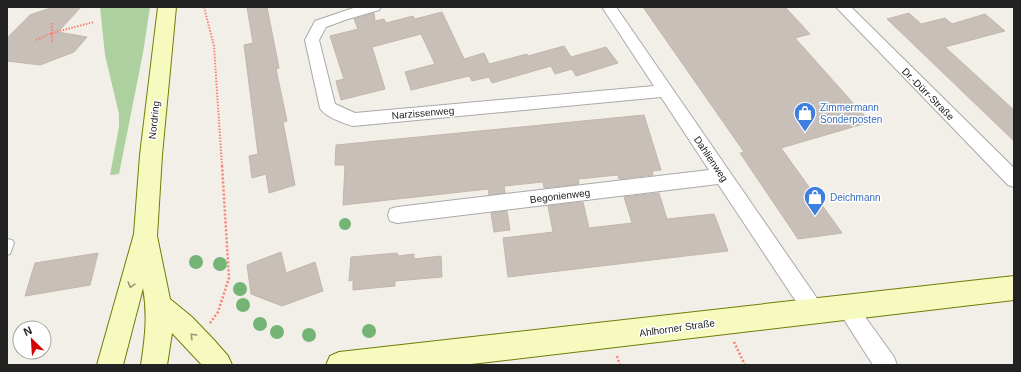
<svg xmlns="http://www.w3.org/2000/svg" width="1021" height="372" font-family="Helvetica,sans-serif">
<style>
.forest{fill:#add19e}
.building{fill:#c7bfb8;stroke:#c4b6ab}
.lines{fill:none;stroke-linecap:round;stroke-linejoin:round}
.lane-casing{stroke:#a9a9a9;stroke-width:2}
.street-casing{stroke:#a9a9a9;stroke-width:2}
.secondary-casing{stroke:#707d05;stroke-width:2}
.path-far1{stroke:#fa8072;stroke-width:2;stroke-dasharray:1.5 1.5;stroke-linecap:butt}
.path{stroke:#fa8072;stroke-width:2.5;stroke-dasharray:2 2;stroke-linecap:butt}
.lane{fill:#fff;fill-rule:evenodd}
.street{fill:#fff;fill-rule:evenodd}
.secondary{fill:#f7fabf;fill-rule:evenodd}
.tree{fill:#74b475}
.oneway{stroke:#979978}
.labels{text-anchor:middle;dominant-baseline:central;stroke-width:3;stroke-linejoin:round;paint-order:stroke}
.street-label{font-size:10px;fill:#222;stroke:#fff}
.shop-label{font-size:10px;fill:#366cbe;stroke:#fff;text-anchor:start}
</style>
<rect width="100%" height="100%" fill="#f2efe9"/>
<path class="forest" d="M100,7H150L143,53L119,174L110,175L119,127V114L105,55Z"/>
<path class="building" d="M53,7H81L58,32L87,37L74,52L40,65L7,61V38L30,15Z
M247,7H267L279,68L276,69L287,121L283,122L295,185L269,193L266,174L252,178L249,156L258,154L244,45L253,43Z
M643,7H785L810,34L795,38L870,122L781,148L842,233L798,239L740,153L744,152Z
M442,12L464,59L484,53L489,64L527,54L528,56L564,46L571,57L606,47L618,63L576,76L572,69L555,74L551,66L492,83L489,77L472,81L469,76L411,90L405,72L435,64L421,34L372,47L385,89L341,100L336,81L344,79L330,36L358,29L354,19L374,13L375,21L384,19L386,23L413,16L415,19Z
M909,13L921,24L945,18L952,24L985,14L1005,31L945,47L1014,110V141L887,19Z
M644,115L661,170L652,171L653,175L619,179L618,175L578,179L579,184L544,188L543,182L504,186L505,193L489,195L488,189L343,205L345,165H335L336,145Z
M659,193L667,219L714,214L728,251L508,277L503,238L553,232L548,206L583,202L589,228L632,223L624,197Z
M507,211L510,230L494,232L491,213Z
M281,252L286,273L315,262L323,291L282,306L251,294L247,265Z
M98,253L90,285L25,296L35,263Z
M397,253L398,256L414,254V259L441,256L442,277L395,281V286L353,290V280L349,281L351,257Z"/>
<g class="lines">
<g class="lane-casing">
<path id="lane" d="M7,239L12,240L14,243L10,254L7,255Z"/>
</g>
<g class="street-casing">
<path id="street" d="M356,7H381L379,10L345,20L326,27L319,40L335,104L355,113L654,86L602,7H616L821,304L824,311L821,318L814,321L807,318L718,184L397,223L390,221L388,215L390,209L397,207L709,170L661,97L353,126C343,123 325,117 320,108L305,40L315,21Z
M836,7H851L1014,168V187L1008,185Z
M846,297L853,300L894,357L897,365H873L836,307L839,300Z"/>
</g>
<g class="secondary-casing">
<path id="secondary" d="M158,7H176L162,155L157,236L170,299L192,317L214,340L228,356L232,365H202L172,333L167,365H141C145,339 148,315 143,288L123,365H97L134,234L140,155Z
M1014,276V300L463,365H326L330,356L339,352Z"/>
</g>
<path class="path-far1" d="M204,7L214,46L222,166
M52,23V33L94,22
M36,40L52,33V43"/>
<path class="path" d="M210,323L218,312L229,278L222,165
M734,342L745,365
M617,356L620,365"/>
<use href="#lane" class="lane"/>
<use href="#street" class="street"/>
<use href="#secondary" class="secondary"/>
</g>
<g class="tree">
<circle cx="345" cy="224" r="6"/>
<circle cx="196" cy="262" r="7"/>
<circle cx="220" cy="264" r="7"/>
<circle cx="240" cy="289" r="7"/>
<circle cx="243" cy="305" r="7"/>
<circle cx="260" cy="324" r="7"/>
<circle cx="369" cy="331" r="7"/>
<circle cx="277" cy="332" r="7"/>
<circle cx="309" cy="335" r="7"/>
</g>
<defs><path id="oneway-chevron" d="M-2-3.5L2.5 0L-2 3.5" fill="none" stroke-width="1.6" stroke-linecap="round" stroke-linejoin="round"/></defs>
<g class="oneway">
<use href="#oneway-chevron" transform="translate(131 285) rotate(106)"/>
<use href="#oneway-chevron" transform="translate(193 336) rotate(-135)"/>
</g>
<defs>
<g id="shop-pin" transform="scale(1.15)"><path d="M0 17L-7.5 6A9.5 9.5 0 1 1 7.5 6Z" fill="#3f7fe0" stroke="#fff"/><path d="M-5-2.5h2.3a2.7 3.5 0 0 1 5.4 0H5L5.5 6h-11ZM-1.5-2.5h3a1.5 2.3 0 0 0-3 0Z" fill="#fff"/></g>
</defs>
<g fill-rule="evenodd">
<use href="#shop-pin" x="805" y="113"/>
<use href="#shop-pin" x="815" y="197"/>
</g>
<g class="labels">
<g class="street-label">
<text transform="translate(928 94) rotate(45)">Dr.-Dürr-Straße</text>
<text transform="translate(423 113) rotate(-5)">Narzissenweg</text>
<text transform="translate(154 120) rotate(-84)">Nordring</text>
<text transform="translate(711 159) rotate(56)">Dahlienweg</text>
<text transform="translate(560 196) rotate(-7)">Begonienweg</text>
<text transform="translate(677 328) rotate(-8)">Ahlhorner Straße</text>
</g>
<g class="shop-label">
<text x="820" y="107">Zimmermann<tspan x="820" dy="12">Sonderposten</tspan></text>
<text x="830" y="197">Deichmann</text>
</g>
</g>
<rect width="1021" height="372" fill="none" stroke="#222222" stroke-width="16"/>
<g transform="translate(32 340) rotate(335)"><circle r="19" fill="#ffffff" stroke="#a7a7a7"/>
<path d="M0-3L7 15L0 10L-7 15Z" fill="#d40000"/>
<text y="-6" font-size="11" font-weight="bold" text-anchor="middle" fill="#222222">N</text>
</g>
</svg>
